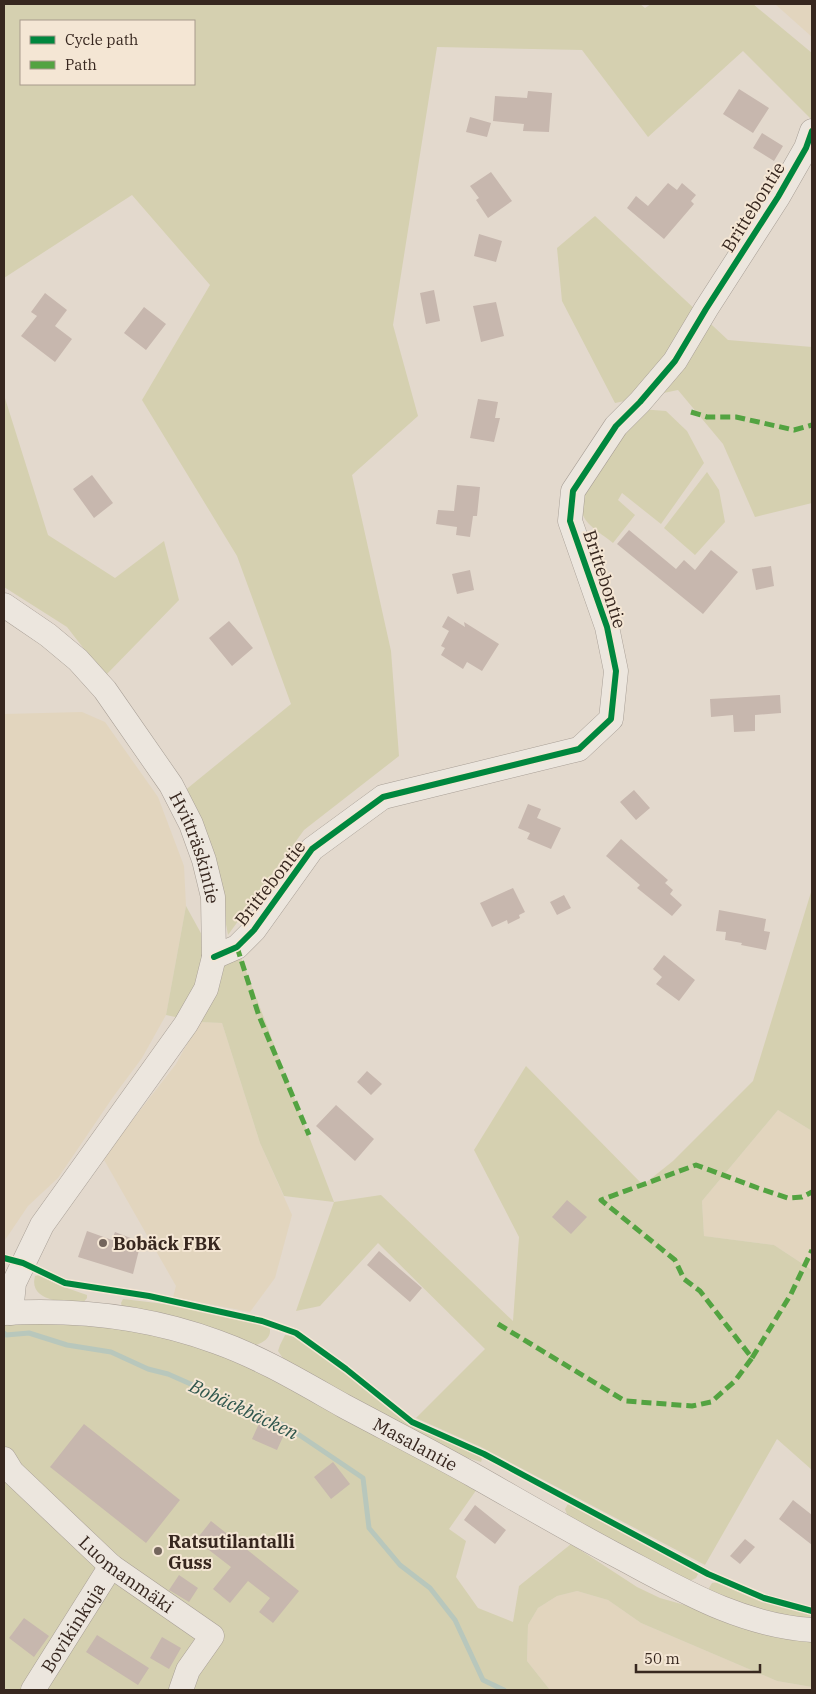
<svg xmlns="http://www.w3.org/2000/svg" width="816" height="1694" font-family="'IBM Plex Serif',serif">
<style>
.farmland{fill:#e2d5be}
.green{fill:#d5d0b0;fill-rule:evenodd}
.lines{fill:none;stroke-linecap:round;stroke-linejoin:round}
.stream{stroke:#b8c7bc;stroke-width:5}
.building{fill:#c7b7ae}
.minor-casing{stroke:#a89f96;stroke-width:25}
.minor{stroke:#ece6de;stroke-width:24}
.quiet{stroke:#53a341;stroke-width:5;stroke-dasharray:10 5;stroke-linecap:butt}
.cycleway-casing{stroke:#f4e6d4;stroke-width:9}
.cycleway{stroke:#00873e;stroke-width:6}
.poi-dot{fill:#73655c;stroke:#f4e6d4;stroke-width:2}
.labels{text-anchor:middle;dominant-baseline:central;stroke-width:4;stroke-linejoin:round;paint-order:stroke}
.street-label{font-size:18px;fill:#37271f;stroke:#f4e6d4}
.poi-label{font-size:18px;font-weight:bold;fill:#37271f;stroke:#f4e6d4;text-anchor:start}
.water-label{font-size:19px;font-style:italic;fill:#2f564d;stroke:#f4e6d4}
</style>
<rect width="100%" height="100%" fill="#e3d9cd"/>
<path class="farmland" d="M775,4H812V37Z
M82,712L105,722L158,797L184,866L186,906L166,1015L142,1058L113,1097L58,1178L28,1206L5,1240H4V714Z
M199,1022L222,1023L260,1143L292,1215L275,1278L250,1312L173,1297L176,1286L103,1158L176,1064Z
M778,1110L812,1131V1270L774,1245L704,1236L702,1201Z
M577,1591L608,1600L641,1623L777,1681L812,1687V1690H550L527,1661L528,1625L538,1608L557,1596Z"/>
<path class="green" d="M4,4H640L645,8L651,4H753L812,53V120L743,51L648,137L582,50L437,47L393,325L418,416L352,475L391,651L399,756L304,830L228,935L218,882L183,792L291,704L237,556L142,400L210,285L132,195L4,278ZM21,21H194V84H21Z
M595,216L728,340L812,347V503L755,517L723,444L678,390L615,403L562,301L557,248Z
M4,395L48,535L115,578L164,541L179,600L105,676L67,627L4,587Z
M640,409L666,411L687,431L704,463L661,524L622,493L618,500L635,515L613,543C596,529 577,522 581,497Z
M707,472L719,490L725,522L695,555L664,528Z
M812,889V1131L778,1110L702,1201L704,1236L774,1245L812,1270V1470L777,1439L705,1565L481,1447L416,1418L485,1349L378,1243L320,1306L296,1311L334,1202L284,1196L260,1143L222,1023L199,1022L166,1015L186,906L214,957L237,947L334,1202L381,1195L513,1321L519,1237L474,1150L526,1066L643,1185L673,1161L753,1081Z
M39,1275L61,1286L87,1295V1298L82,1304C65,1302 28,1302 35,1276Z
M123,1299L165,1304L262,1323L269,1326C273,1336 265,1342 256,1345C212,1326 169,1316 122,1307L121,1303Z
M4,1322L119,1326L209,1347L289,1386L477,1489L449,1529L466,1541L456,1577L478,1608L513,1622L519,1586L571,1544L637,1587L660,1598L812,1641V1687L777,1681L641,1623L608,1600L577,1591L557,1596L538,1608L528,1625L527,1661L550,1690H4Z
M285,1335L294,1336C321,1354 347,1372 372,1393C384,1402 403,1422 417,1428C434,1436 471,1445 482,1459L481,1462L452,1453L287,1364L278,1351L280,1345Z
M568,1504L695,1568L698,1574L696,1578L688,1582L568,1517L565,1509Z
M719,1582L751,1597L810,1615L811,1619L797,1621L710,1593L709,1588L712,1583Z"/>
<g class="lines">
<path class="stream" d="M4,1333L6,1335L29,1333L67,1345L111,1352L148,1369L168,1374L286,1426L363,1478L369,1528L400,1565L430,1588L455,1620L483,1680L504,1690"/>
</g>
<path class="building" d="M739,89L769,108L753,133L723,114Z
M528,91L552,93L549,132L523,131L524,124L493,121L495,96L527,98Z
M470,117L491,123L487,137L466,132Z
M762,133L783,146L774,161L753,148Z
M491,172L512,201L488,218L476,200L479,198L470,186Z
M668,183L677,190L682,183L696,195L691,201L694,204L664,239L627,208L636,196L648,206Z
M479,234L502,241L496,262L474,256Z
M434,290L440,321L426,324L420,293Z
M45,293L67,310L55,326L72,339L55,362L21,336L37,316L31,312Z
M496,302L504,336L481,342L473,306Z
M144,307L166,324L146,350L124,333Z
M478,399L498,402L495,418H500L494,442L470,438Z
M92,475L113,503L94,518L73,489Z
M457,485L480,487L477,516H473L470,537L456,535L457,527L436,524L438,510L454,511Z
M629,530L676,569L684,560L695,570L711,550L738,572L703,614L617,544Z
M771,566L774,586L756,590L752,569Z
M470,570L474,590L457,594L452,574Z
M448,616L465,627L464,622L499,644L482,671L467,662L463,669L441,655L445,648L441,646L449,631L442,627Z
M229,621L253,648L232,666L209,638Z
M780,695L781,713L755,715V731L734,732L733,715L711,717L710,699Z
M634,790L650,808L636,820L620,802Z
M528,804L541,809L537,818L561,828L551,849L527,839L530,833L518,828Z
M621,839L668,880L665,883L673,890L670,894L682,905L672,916L637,888L640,885L606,856Z
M513,888L525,912L519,915L520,918L508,924L507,920L492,927L480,903Z
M564,895L571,908L557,915L550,902Z
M719,910L766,919L764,931L770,932L766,950L741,945L742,943L725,940L726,932L716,931Z
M664,955L695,980L679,1001L656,984L662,977L653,969Z
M367,1071L382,1084L371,1095L357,1082Z
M336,1105L374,1139L355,1161L316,1126Z
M567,1200L587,1217L571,1234L552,1217Z
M87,1231L112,1240L115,1232L141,1242L133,1274L78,1257Z
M379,1251L422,1288L410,1302L367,1265Z
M262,1417L287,1428L277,1450L252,1439Z
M84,1424L180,1500L146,1543L50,1467Z
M333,1462L350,1484L331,1499L314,1477Z
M793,1500L812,1515V1545L779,1519Z
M475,1505L506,1530L495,1544L464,1520Z
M211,1521L299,1591L273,1623L259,1612L270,1598L248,1581L230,1603L213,1589L231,1567L196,1540Z
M745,1539L755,1547L740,1564L730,1556Z
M179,1575L198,1588L189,1602L169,1590Z
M24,1618L49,1636L34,1657L9,1638Z
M97,1635L149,1668L138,1685L86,1652Z
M162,1637L181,1648L169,1669L150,1658Z"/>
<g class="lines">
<g class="minor-casing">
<g id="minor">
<path id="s1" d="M4,605L48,635L78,660L105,690L171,785L191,824L204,860L213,897L214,957L206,989L186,1024L42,1225L14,1283L11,1313"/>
<path d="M214,957L237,947L254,930L312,849L383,797L579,749L611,719L616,671L607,627L570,521L573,491L616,426L640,402L675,361L706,309L778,197L806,148L812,131"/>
<path id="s2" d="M4,1313C75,1309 150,1317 217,1342C262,1358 303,1383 344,1406C387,1429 430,1451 473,1475C519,1501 565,1528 612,1553C677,1587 737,1625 812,1630"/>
<path id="s3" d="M4,1459L12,1472L111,1566L212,1636L188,1670L181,1690"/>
<path id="s4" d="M33,1690L111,1566"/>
</g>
</g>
<use href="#minor" class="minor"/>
<path class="quiet" d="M691,412L707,417H736L794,430L812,425
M237,947L259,1016L309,1135
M498,1324L625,1401L692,1406L711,1402L735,1381L752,1358L700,1291L684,1279L675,1260L601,1200L696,1165L758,1188L788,1198L802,1197L812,1192
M752,1358L791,1294L812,1250"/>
<g class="cycleway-casing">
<path id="cycleway" d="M214,957L237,947L254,930L312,849L383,797L579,749L611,719L616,671L607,627L570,521L573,491L616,426L640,402L675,361L706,309L778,197L806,148L812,131
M4,1258L23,1263L65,1283L149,1296L262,1321L296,1333L346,1369L412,1422L484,1454L708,1574L764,1598L812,1611"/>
</g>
<use href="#cycleway" class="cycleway"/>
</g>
<g class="poi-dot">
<circle cx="103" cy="1243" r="5"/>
<circle cx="158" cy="1551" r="5"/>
</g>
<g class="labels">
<g class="street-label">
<text transform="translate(753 207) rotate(-58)">Brittebontie</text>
<text transform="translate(605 579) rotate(72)">Brittebontie</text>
<text stroke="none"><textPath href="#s1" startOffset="316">Hvitträskintie</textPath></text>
<text transform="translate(270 883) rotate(-52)">Brittebontie</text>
<text stroke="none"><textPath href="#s2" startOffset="440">Masalantie</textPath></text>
<text stroke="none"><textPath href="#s3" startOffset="169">Luomanmäki</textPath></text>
<text stroke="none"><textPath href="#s4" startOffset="74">Bovikinkuja</textPath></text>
</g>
<g class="poi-label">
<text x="113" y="1243">Bobäck FBK</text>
<text x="168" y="1541">Ratsutilantalli<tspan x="168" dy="21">Guss</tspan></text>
</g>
<g class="water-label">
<text transform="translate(244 1409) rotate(25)">Bobäckbäcken</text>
</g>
</g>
<rect width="816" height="1694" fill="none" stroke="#37271f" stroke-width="10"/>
<rect x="20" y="20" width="175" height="65" fill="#f4e6d4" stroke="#a89a8c"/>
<rect x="30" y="36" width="25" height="8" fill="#00873e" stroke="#a89a8c"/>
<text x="65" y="45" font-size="15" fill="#37271f">Cycle path</text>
<rect x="30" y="61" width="25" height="8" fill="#53a341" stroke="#a89a8c"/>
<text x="65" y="70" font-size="15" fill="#37271f">Path</text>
<path d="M636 1664v8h124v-8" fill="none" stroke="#37271f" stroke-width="2.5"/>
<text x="644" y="1664" font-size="15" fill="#37271f" stroke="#f4e6d4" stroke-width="4" paint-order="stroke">50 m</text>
</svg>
